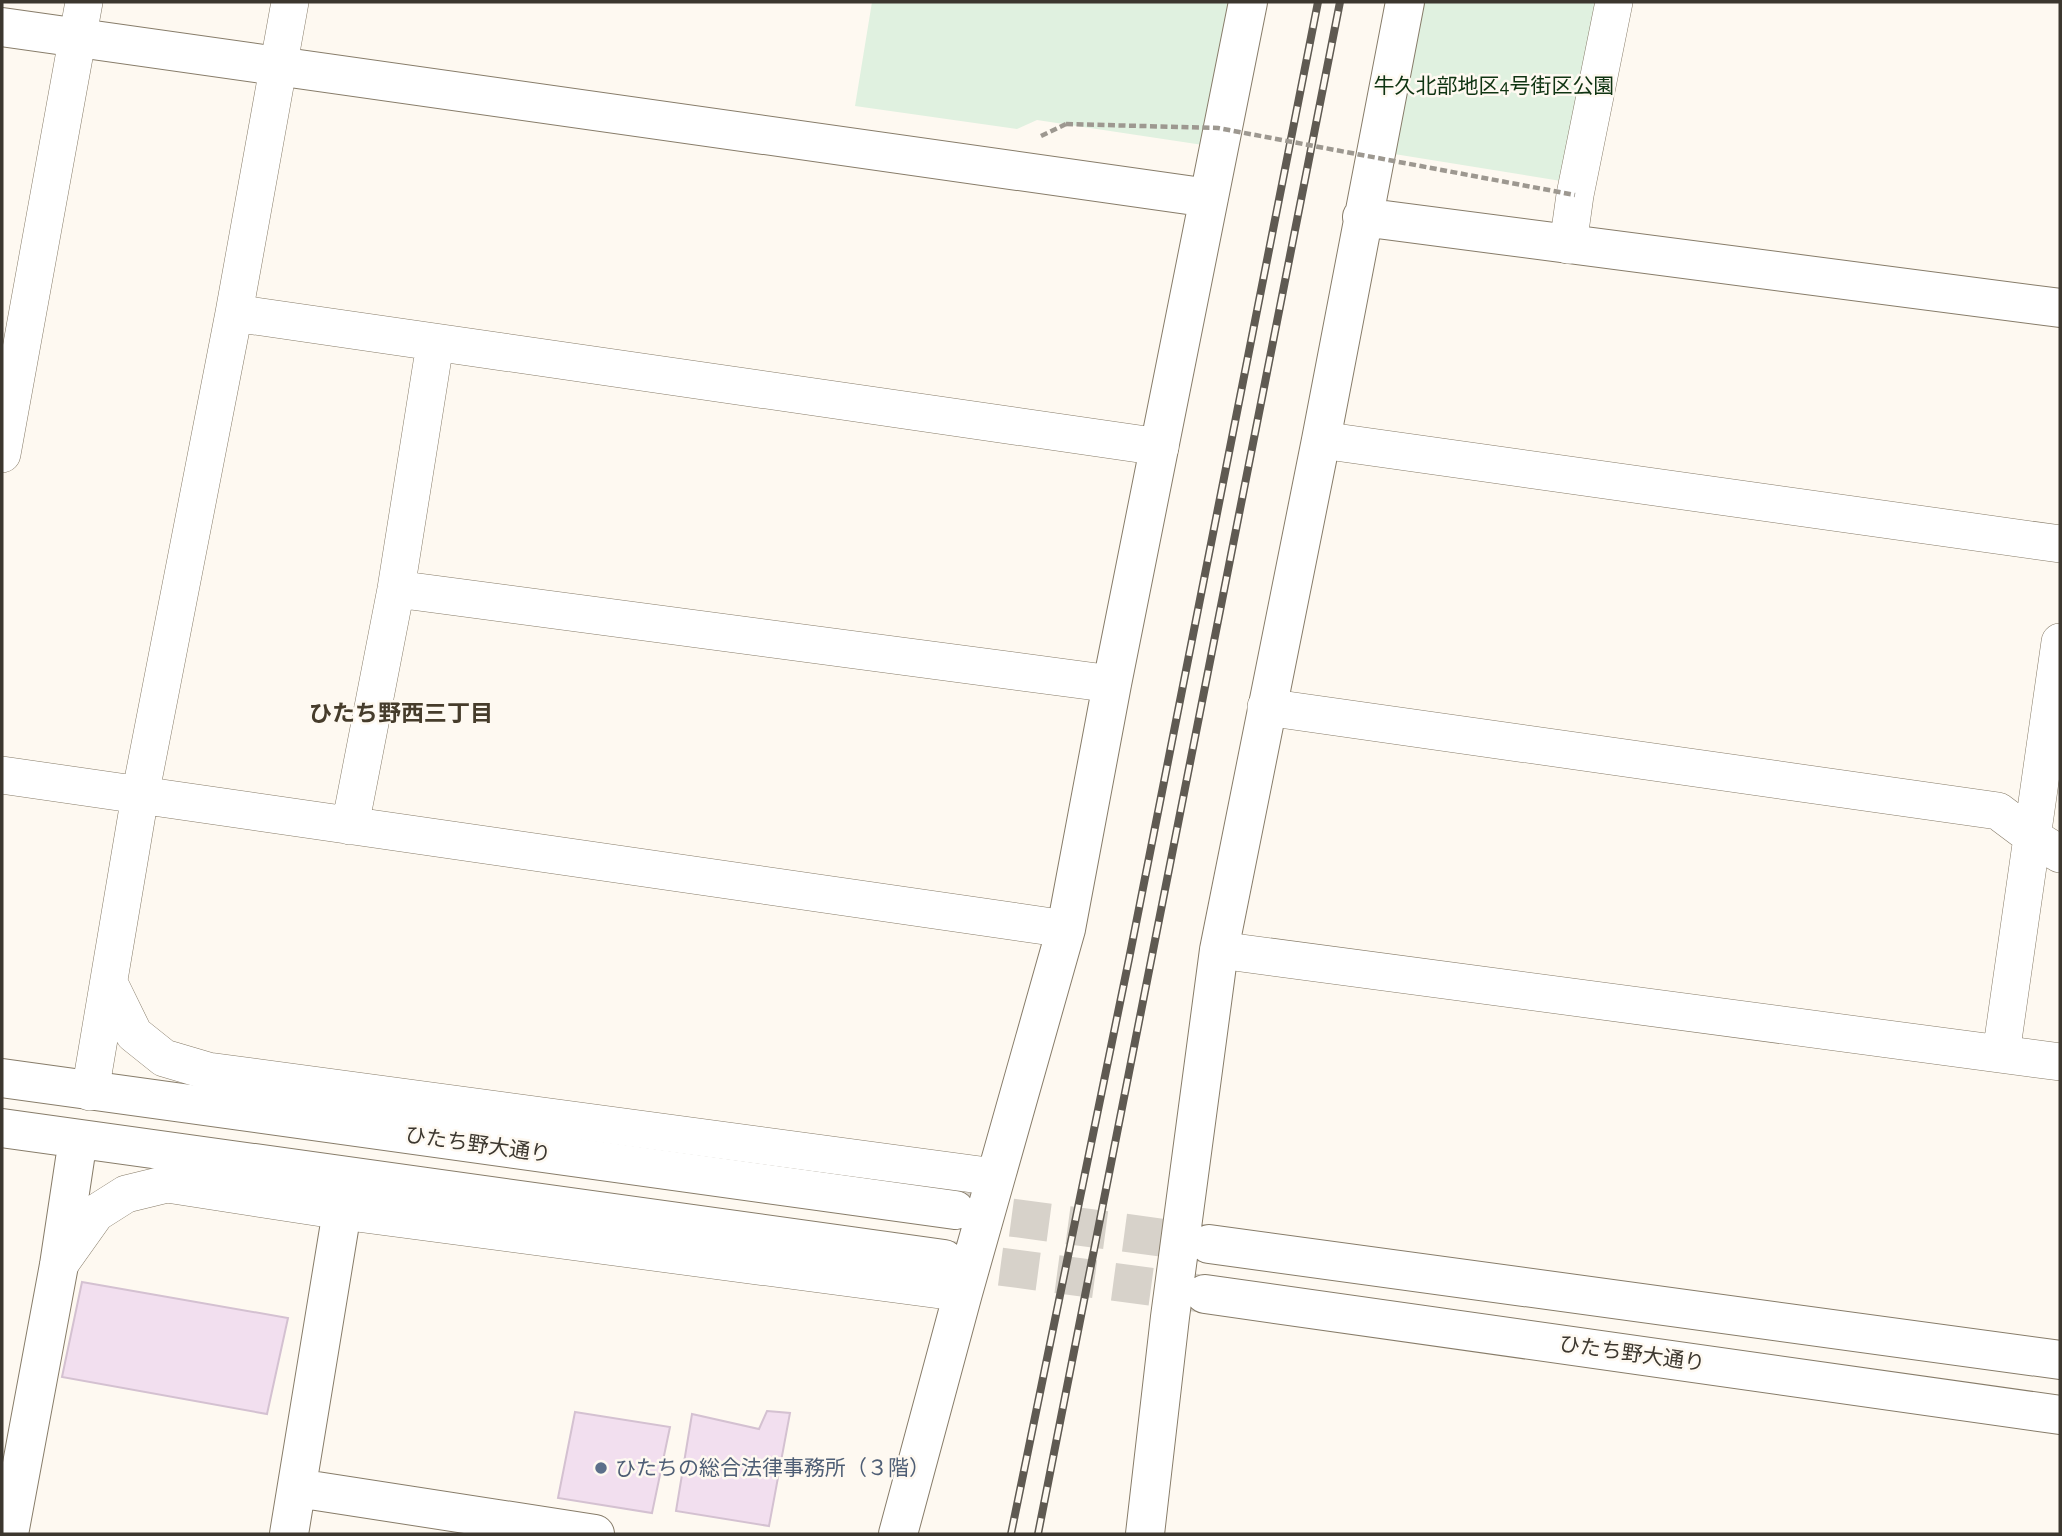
<svg xmlns="http://www.w3.org/2000/svg" width="2062" height="1536" font-family="'Alegreya Sans','Noto Sans JP',sans-serif">
<style>
.green{fill:#e0f1e0}
.building{fill:#f2dfef;stroke:#d4c1d1;stroke-width:2}
.lines{fill:none;stroke-linecap:round;stroke-linejoin:round}
.secondary-tunnel{stroke:#d7d2ca;stroke-width:38;stroke-dasharray:38 19;stroke-linecap:butt}
.street-casing{stroke:#877c69;stroke-width:38}
.secondary-casing{stroke:#877c69;stroke-width:40}
.path{stroke:#9d9890;stroke-width:4.5;stroke-dasharray:7 3.5;stroke-linecap:butt}
.street{stroke:#fff;stroke-width:37}
.secondary{stroke:#fff;stroke-width:38}
.rail-casing{stroke:#5f5a52;stroke-width:8}
.rail{stroke:#fef9f1;stroke-width:5;stroke-dasharray:16;stroke-linecap:butt}
.path-bridge{stroke:#9d9890;stroke-width:4.5;stroke-dasharray:7 3.5;stroke-linecap:butt}
.service-dot{fill:#5c6f8a;stroke:#fef9f1;stroke-width:2.5}
.labels{text-anchor:middle;dominant-baseline:central;stroke-width:5;stroke-linejoin:round;paint-order:stroke}
.park-label{font-size:21px;fill:#0f3412;stroke:#fef9f1}
.street-label{font-size:21px;fill:#3c372f;stroke:#fef9f1}
.service-label{font-size:21px;fill:#4e5e75;stroke:#fef9f1;text-anchor:start}
.neighbourhood-label{font-size:23px;font-weight:bold;fill:#463c2b;stroke:#fef9f1}
</style>
<rect width="100%" height="100%" fill="#fef9f1"/>
<path class="green" d="M872,2H1228L1203,145L1037,120L1017,129L855,106Z
M1418,2H1595L1561,181L1388,153Z"/>
<path class="building" d="M82,1282L288,1318L267,1414L62,1377Z
M767,1411L790,1413L769,1526L676,1511L692,1414L759,1429Z
M575,1412L670,1427L652,1513L558,1498Z"/>
<g class="lines">
<path class="secondary-tunnel" d="M955,1210L1209,1244
M944,1259L1205,1294"/>
<g class="street-casing">
<path id="street" d="M1568,245L1575,195L1614,2
M234,313L1160,447
M1321,440L2060,544
M2,454L84,2
M396,589L1112,684
M1266,707L1998,811L2034,838L2060,854
M2,775L1066,929
M350,826L396,589L435,344
M1219,950L2060,1062
M109,983L134,1034L164,1058L208,1071L995,1177
M2001,1054L2060,642
M90,1092L140,796L234,313L290,2
M59,1265L96,1213L126,1194L167,1184L342,1211L963,1293"/>
</g>
<g class="secondary-casing">
<path id="secondary" d="M2,27L1209,198
M1362,217L2060,308
M2,1078L955,1210
M2,1128L944,1259
M1209,1244L2060,1360
M1205,1294L2060,1415
M297,1488L595,1534
M9,1534L59,1265L78,1139
M289,1534L342,1211
M898,1534L963,1293L1066,929L1112,684L1248,2
M1145,1534L1170,1317L1219,950L1321,440L1405,2"/>
</g>
<path class="path" d="M1041,136L1066,124"/>
<use href="#street" class="street"/>
<use href="#secondary" class="secondary"/>
<g class="rail-casing">
<path id="rail" d="M1011,1534L1129,959L1318,2
M1038,1534L1340,2"/>
</g>
<use href="#rail" class="rail"/>
<path class="path-bridge" d="M1066,124L1218,128L1575,195"/>
</g>
<circle class="service-dot" cx="601" cy="1468" r="7"/>
<g class="labels">
<g class="park-label">
<text x="1494" y="86">牛久北部地区4号街区公園</text>
</g>
<g class="street-label">
<text transform="translate(478 1145) rotate(8)">ひたち野大通り</text>
<text transform="translate(1632 1354) rotate(8)">ひたち野大通り</text>
</g>
<g class="service-label">
<text x="615" y="1468">ひたちの総合法律事務所（３階）</text>
</g>
<g class="neighbourhood-label">
<text x="401" y="714">ひたち野西三丁目</text>
</g>
</g>
<rect width="2062" height="1536" fill="none" stroke="#3c372f" stroke-width="7"/>
</svg>
